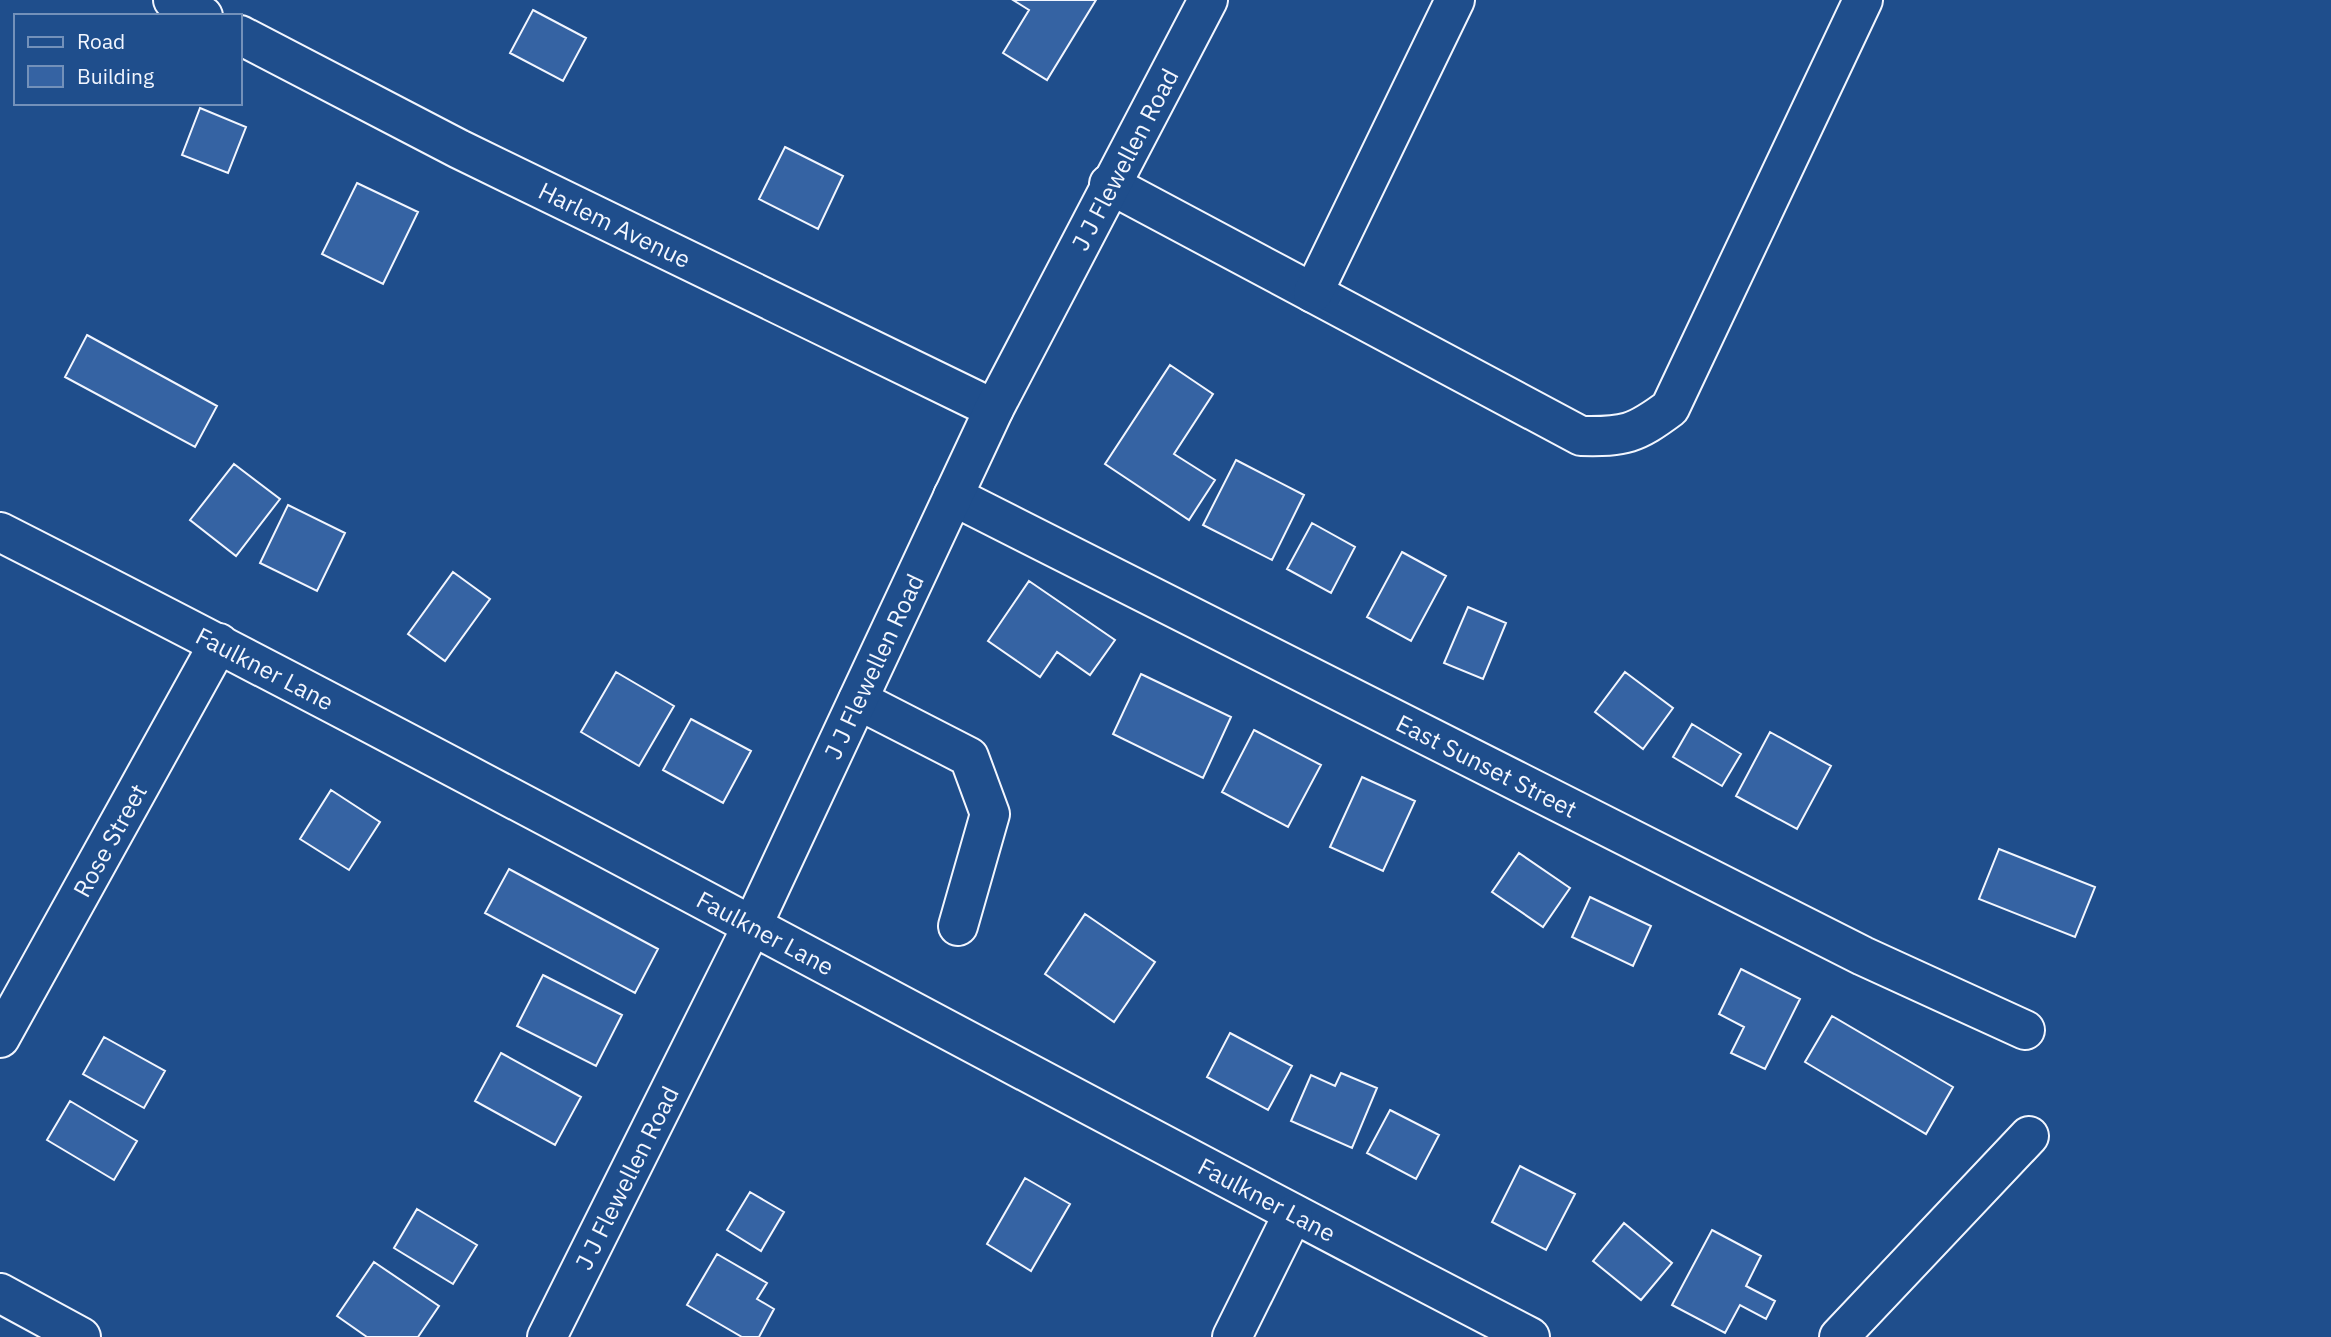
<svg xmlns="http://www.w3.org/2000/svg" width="2331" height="1337" font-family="'IBM Plex Sans',sans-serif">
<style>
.building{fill:#3563a3;stroke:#f2f6ff;stroke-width:2}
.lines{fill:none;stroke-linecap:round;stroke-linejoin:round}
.minor-casing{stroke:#f2f6ff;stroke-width:42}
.minor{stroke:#1f4e8c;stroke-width:38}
.labels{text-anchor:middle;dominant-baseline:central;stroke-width:5;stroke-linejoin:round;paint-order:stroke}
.street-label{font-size:24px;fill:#f2f6ff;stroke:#1f4e8c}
</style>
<rect width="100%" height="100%" fill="#1f4e8c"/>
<path class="building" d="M1013,0H1096L1047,80L1003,53L1029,10Z
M533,10L586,38L563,81L510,53Z
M200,108L246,127L228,173L182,155Z
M785,147L843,176L818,229L759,199Z
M357,183L418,212L383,284L322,254Z
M87,335L217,406L195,447L65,377Z
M1170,365L1213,394L1174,454L1215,480L1189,520L1105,464Z
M1236,460L1304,495L1272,560L1203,525Z
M234,464L280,499L236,556L190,520Z
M288,505L345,533L317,591L260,563Z
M1312,523L1355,547L1331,593L1287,569Z
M1402,552L1446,576L1411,641L1367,617Z
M453,572L490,599L445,661L408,634Z
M1029,581L1115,640L1090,675L1057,652L1040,677L988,641Z
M1468,607L1506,623L1483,679L1444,663Z
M616,672L674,706L639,766L581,732Z
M1625,672L1673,708L1643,749L1595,712Z
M1141,674L1231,717L1203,778L1113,734Z
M691,719L751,751L723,803L663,770Z
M1692,724L1741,754L1722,786L1673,757Z
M1254,730L1321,765L1288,827L1222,792Z
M1770,732L1831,766L1797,829L1736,796Z
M1362,777L1415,801L1383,871L1330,847Z
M331,790L380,822L349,870L300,839Z
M1999,849L2095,887L2075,937L1979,899Z
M1519,853L1570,888L1543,927L1492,892Z
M509,869L658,949L635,993L485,913Z
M1590,897L1651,926L1633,966L1572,937Z
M1085,914L1155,962L1114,1022L1045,974Z
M1741,969L1800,999L1765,1069L1731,1053L1744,1027L1719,1014Z
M543,975L622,1015L596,1066L517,1026Z
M1832,1016L1953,1087L1926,1134L1805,1062Z
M1230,1033L1292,1066L1268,1110L1207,1077Z
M104,1037L165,1071L144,1108L83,1074Z
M501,1053L581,1097L555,1145L475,1101Z
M1341,1073L1377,1088L1352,1148L1291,1121L1311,1075L1335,1086Z
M70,1101L137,1141L114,1180L47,1140Z
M1390,1110L1439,1135L1416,1179L1367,1153Z
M1520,1166L1575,1194L1546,1250L1492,1222Z
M1025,1178L1070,1204L1031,1271L987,1244Z
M750,1192L784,1212L761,1251L727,1230Z
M417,1209L477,1245L453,1284L394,1248Z
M1624,1223L1672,1263L1641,1300L1593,1261Z
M1712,1230L1761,1256L1746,1286L1775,1301L1766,1319L1740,1305L1725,1333L1672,1305Z
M717,1254L767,1283L757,1299L774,1309L759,1337H742L687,1305Z
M374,1262L439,1306L418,1337H367L337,1316Z"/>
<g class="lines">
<g class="minor-casing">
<g id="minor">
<path d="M173,0L203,16"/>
<path id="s1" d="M240,35L459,149L994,409"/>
<path d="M1109,184L1581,436C1625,437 1635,434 1670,408L1863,0"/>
<path d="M1313,293L1455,0"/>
<path id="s2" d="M953,496L1863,956L2025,1030"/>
<path id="s3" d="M0,532C514,793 1018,1072 1530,1337"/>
<path d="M858,700L969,757L990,814L958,926"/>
<path id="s4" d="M0,1038L219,643"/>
<path d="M0,1293L81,1337"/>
<path id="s5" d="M547,1337L753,924L994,409L1208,0"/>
<path d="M1232,1337L1293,1214"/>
<path d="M1839,1337L2029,1136"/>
</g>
</g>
<use href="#minor" class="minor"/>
</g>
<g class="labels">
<g class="street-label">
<text stroke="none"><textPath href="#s5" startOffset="1312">J J Flewellen Road</textPath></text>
<text stroke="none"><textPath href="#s1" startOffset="420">Harlem Avenue</textPath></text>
<text stroke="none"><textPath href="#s3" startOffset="298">Faulkner Lane</textPath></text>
<text stroke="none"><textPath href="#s5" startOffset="746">J J Flewellen Road</textPath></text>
<text stroke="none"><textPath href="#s2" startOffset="598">East Sunset Street</textPath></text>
<text stroke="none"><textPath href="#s4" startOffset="226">Rose Street</textPath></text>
<text stroke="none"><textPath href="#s3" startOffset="864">Faulkner Lane</textPath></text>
<text stroke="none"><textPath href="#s5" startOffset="178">J J Flewellen Road</textPath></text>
<text stroke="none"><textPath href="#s3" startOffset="1432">Faulkner Lane</textPath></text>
</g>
</g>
<rect x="14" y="14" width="228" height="91" fill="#1f4e8c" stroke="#7391ba" stroke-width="2"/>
<rect x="28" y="37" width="35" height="10" fill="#1f4e8c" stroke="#7391ba" stroke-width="2"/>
<text x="77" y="49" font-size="21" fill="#f2f6ff">Road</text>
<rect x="28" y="66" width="35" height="21" fill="#3563a3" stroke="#7391ba" stroke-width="2"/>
<text x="77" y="84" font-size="21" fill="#f2f6ff">Building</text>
</svg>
